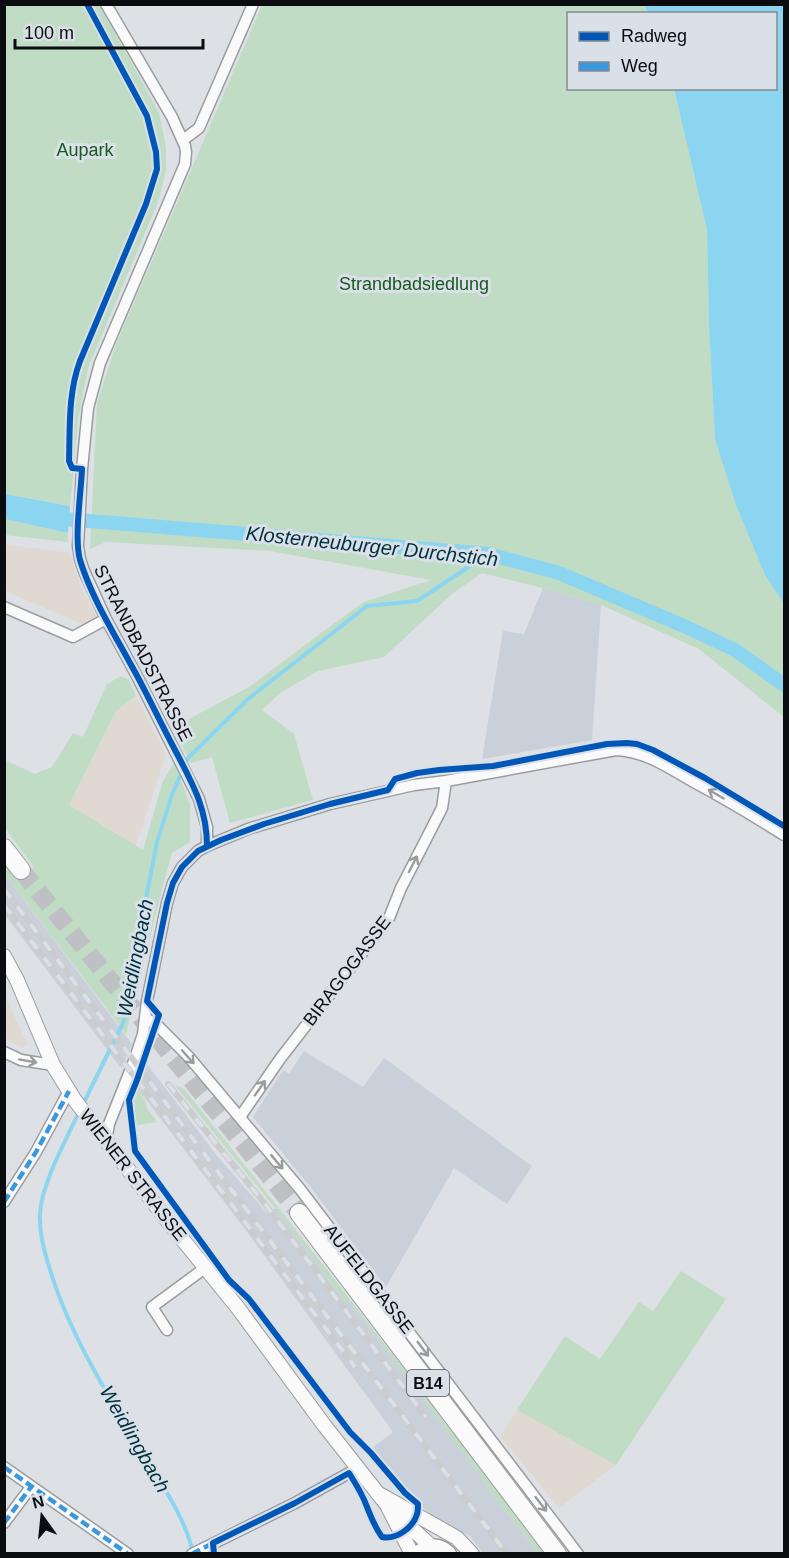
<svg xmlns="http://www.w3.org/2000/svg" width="789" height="1558" font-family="Arial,sans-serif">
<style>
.built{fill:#c9d0d9}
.education{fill:#e0d9d1}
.green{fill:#c0dcc4}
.water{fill:#8cd5f0}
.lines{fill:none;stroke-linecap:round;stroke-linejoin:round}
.stream{stroke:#8cd5f0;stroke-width:4}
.canal{stroke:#8cd5f0;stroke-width:14}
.primary-tunnel{stroke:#bec0c4;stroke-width:18;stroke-dasharray:18 9;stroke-linecap:butt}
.minor-casing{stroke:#9a9c9f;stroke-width:13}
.tertiary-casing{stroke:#9a9c9f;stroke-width:16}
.secondary-casing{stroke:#9a9c9f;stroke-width:19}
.primary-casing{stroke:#9a9c9f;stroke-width:20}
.minor{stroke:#fafafb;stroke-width:10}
.tertiary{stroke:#fafafb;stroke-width:14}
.secondary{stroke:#fafafb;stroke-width:16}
.primary{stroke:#fafafb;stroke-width:18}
.rail-casing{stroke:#cbcccd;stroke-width:6}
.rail{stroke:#dae0e7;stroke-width:4;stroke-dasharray:11;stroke-linecap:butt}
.quiet{stroke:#3a99de;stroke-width:4.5;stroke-dasharray:9 4.5;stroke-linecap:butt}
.cycleway-casing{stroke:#dae0e7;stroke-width:10}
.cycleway{stroke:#0057b8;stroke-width:6}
.oneway{stroke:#9a9b9d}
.labels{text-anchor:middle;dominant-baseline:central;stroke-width:6;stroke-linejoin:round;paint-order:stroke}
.shield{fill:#dae0e7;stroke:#494c50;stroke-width:1.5}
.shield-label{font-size:16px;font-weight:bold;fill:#0b0c0f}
.park-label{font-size:18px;fill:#18591f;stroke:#dae0e7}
.street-label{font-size:18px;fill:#0b0c0f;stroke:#dae0e7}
.water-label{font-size:20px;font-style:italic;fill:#003140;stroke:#dae0e7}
</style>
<rect width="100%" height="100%" fill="#dde0e4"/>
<path class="built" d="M543,588L601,605L592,740L482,759L503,631L524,634Z
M5,875L132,1044L121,1068L5,915Z
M304,1051L363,1087L384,1058L532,1166L507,1204L454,1168L386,1287L312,1189L253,1117L283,1070L289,1074Z
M147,1064L218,1157L267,1213L275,1208L344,1300L350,1303L481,1476L483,1482L538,1553H483L470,1536L439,1522L428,1512L405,1489L371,1449L393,1432L245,1229L137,1088Z"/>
<path class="education" d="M4,544L70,553L81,588L98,619L84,625L5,591Z
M136,696L166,754L136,846L69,805L116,711Z
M4,993L27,1044L23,1048L5,1039Z
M517,1410L616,1465L559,1508L500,1436Z"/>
<path class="green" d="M4,5H99L133,65L159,113L166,147V171L158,202L88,368L78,419L70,506L5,494Z
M262,5H644L648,13L568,14V88L674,89L707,230L709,325L715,439L765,575L784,604V683L779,681L784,688V717L699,649L601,605L543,588L482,573L453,593L384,657L318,671L280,693L262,710L294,734L313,800L230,823L212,757L191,763L172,728L249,687L321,633L364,602L431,580L270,551L106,542L90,549L97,403L117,342Z
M5,519L68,533V542L5,535Z
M121,676L129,680L136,696L116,711L69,805L143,850L163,781L174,763L190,804V842L172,853L162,889L126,1034L5,875V864L17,880L34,867L5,828L4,757L7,761L35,774L52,767L73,733L83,737L107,684Z
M174,1084L184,1089C307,1242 426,1397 544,1553H538L483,1482L480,1476L350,1303L344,1300L275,1208Z
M137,1088L145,1100L147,1108L157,1122L136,1125L133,1094Z
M681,1271L726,1299L616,1465L517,1410L565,1336L600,1359L639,1302L653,1311Z"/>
<path class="water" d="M644,5H784V604L765,575L736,505L715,439L709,325L707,230L674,89L776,88V14L648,13Z
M5,494L70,506L68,533L5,519Z"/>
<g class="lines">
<path class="stream" d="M82,1106L123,1023L136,976L147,893L157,842L172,795L188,758L248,699L367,606L417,601L488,554
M79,1112C66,1140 41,1185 40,1214C39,1235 45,1253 51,1273C71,1337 109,1397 144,1455C163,1487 185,1517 193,1553"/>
<path class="canal" d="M53,518L488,554L559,573L684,626L735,650L784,685"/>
<path class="primary-tunnel" d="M21,870L299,1213"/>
<g class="minor-casing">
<path id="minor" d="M106,4L172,117L185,146L186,152L185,164L100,363L88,408L82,469L78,546L80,559L84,571L106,619L138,678L199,799L207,827V846
M183,140L199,128L253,4
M4,607L73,637L106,619
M145,1018L156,1024L188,1056L300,1189L578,1554
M4,1052L21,1060L53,1065
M240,1117L280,1059L389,918L401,888L442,808L446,781
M106,1141L109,1124L134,1061L143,1034L147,1001L167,903L173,883L182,867L198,851L207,846L248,829L330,804L414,785L446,781L616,750C644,751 668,767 692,781C724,798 754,816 784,835
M4,1202L36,1152L69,1091
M167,1330L152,1307L205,1268
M4,1467L128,1554
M4,1523L31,1487
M192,1554L295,1503L358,1468"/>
</g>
<g class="tertiary-casing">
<path id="tertiary" d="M4,956L17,980L53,1065L74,1099L170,1224L238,1308L324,1425L387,1505L412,1554
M381,1495L457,1538L472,1554
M395,1513L432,1547"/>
</g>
<g class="secondary-casing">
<path id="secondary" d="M418,1554C428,1546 439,1545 448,1554"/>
</g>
<g class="primary-casing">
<path id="primary" d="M4,848L21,870
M299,1213L557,1554"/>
</g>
<use href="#minor" class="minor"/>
<use href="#tertiary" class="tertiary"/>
<use href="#secondary" class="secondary"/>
<use href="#primary" class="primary"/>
<g class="rail-casing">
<path id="rail" d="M4,889L507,1554
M4,905L355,1367
M168,1084L265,1204L426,1417"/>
</g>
<use href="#rail" class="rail"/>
<path class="quiet" d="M4,1202L36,1152L69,1091
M4,1467L128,1554
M4,1523L31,1487
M192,1554L217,1541"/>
<g class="cycleway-casing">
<path id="cycleway" d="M87,4L147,116L156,152L157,169L146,204L80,361C68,393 70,428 69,461L72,468L82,469C81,493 74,538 80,560C91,596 112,630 130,663C146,691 159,720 174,748C191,781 207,807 207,846
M214,1554L213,1543L295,1503L349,1473C356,1484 363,1495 367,1507C372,1519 374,1526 382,1537C396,1540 413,1528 417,1514C418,1511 418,1507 418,1504L405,1493L371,1453L350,1432L249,1299L229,1280L135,1151L129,1100L137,1080L159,1015L147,1001L167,903L173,883L182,867L198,851L221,840L264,824L330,804L388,790L395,779L417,773L439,770L493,766L607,744L627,743L637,744L653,750L705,778L784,826"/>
</g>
<use href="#cycleway" class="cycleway"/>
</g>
<defs><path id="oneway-shaft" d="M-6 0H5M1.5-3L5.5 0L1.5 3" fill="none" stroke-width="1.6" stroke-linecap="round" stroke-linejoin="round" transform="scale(1.5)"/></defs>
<g class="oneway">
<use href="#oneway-shaft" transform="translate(716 794) rotate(-150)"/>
<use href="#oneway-shaft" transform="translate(413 864) rotate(-63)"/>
<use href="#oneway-shaft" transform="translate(188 1057) rotate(48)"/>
<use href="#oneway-shaft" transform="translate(28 1061) rotate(10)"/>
<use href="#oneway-shaft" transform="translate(260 1088) rotate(-55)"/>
<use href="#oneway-shaft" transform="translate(277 1162) rotate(50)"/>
<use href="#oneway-shaft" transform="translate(423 1349) rotate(53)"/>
<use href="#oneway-shaft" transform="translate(541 1504) rotate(52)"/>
</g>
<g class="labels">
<rect class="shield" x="407" y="1370" width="42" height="26" rx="4.5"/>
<g class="shield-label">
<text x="428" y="1383">B14</text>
</g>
<g class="park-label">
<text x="85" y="150">Aupark</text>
<text x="414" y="284">Strandbadsiedlung</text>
</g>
<g class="street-label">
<text transform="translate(143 653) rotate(63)">STRANDBADSTRASSE</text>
<text transform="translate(347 971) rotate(-53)">BIRAGOGASSE</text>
<text transform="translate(133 1175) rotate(52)">WIENER STRASSE</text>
<text transform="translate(369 1279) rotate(52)">AUFELDGASSE</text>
</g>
<g class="water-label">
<text transform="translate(372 546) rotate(6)">Klosterneuburger Durchstich</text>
<text transform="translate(135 958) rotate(-79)">Weidlingbach</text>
<text transform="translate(135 1439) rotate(60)">Weidlingbach</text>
</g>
</g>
<rect width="789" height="1558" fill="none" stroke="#0b0c0f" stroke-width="12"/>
<rect x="567" y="12" width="210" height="78" fill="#dae0e7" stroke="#878b91" stroke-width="1.5"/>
<rect x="579" y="32" width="30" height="9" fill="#0057b8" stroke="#878b91" stroke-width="1.5"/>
<text x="621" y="42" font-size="18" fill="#0b0c0f">Radweg</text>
<rect x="579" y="62" width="30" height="9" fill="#3a99de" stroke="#878b91" stroke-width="1.5"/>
<text x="621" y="72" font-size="18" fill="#0b0c0f">Weg</text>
<g transform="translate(42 1516) rotate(345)" stroke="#dae0e7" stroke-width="4.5" paint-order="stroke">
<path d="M0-4.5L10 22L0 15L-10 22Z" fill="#0b0c0f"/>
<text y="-9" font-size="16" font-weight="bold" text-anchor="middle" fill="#0b0c0f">N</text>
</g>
<path d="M15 39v9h188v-9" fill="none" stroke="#0b0c0f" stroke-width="3"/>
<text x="24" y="39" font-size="18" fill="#0b0c0f" stroke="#dae0e7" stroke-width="4.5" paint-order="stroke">100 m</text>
</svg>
